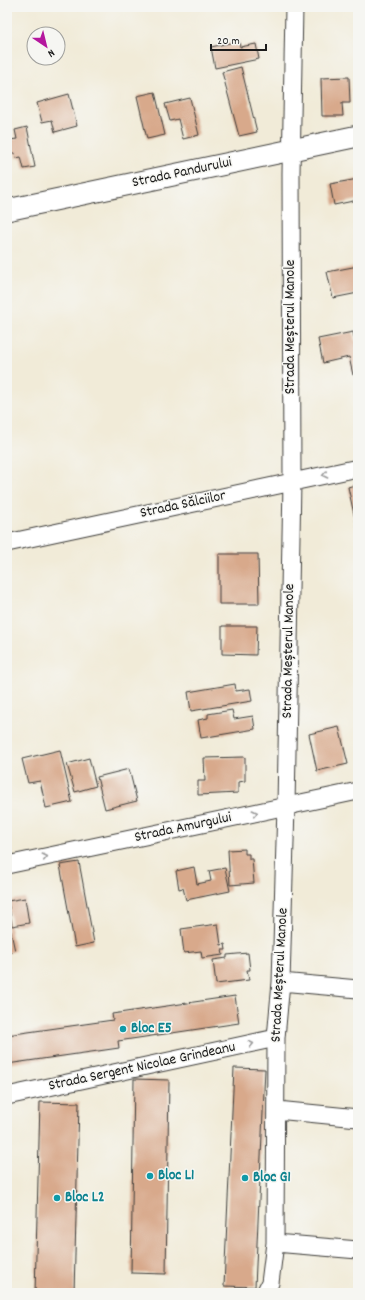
<svg xmlns="http://www.w3.org/2000/svg" width="365" height="1300" font-family="Dekko,sans-serif">
<style>
.building{fill:#d8a98b}
.lines{fill:none;stroke-linecap:round;stroke-linejoin:round}
.minor-casing{stroke:#3c3b38;stroke-width:19}
.tertiary-casing{stroke:#3c3b38;stroke-width:23}
.minor{stroke:#fff;stroke-width:17}
.tertiary{stroke:#fff;stroke-width:21}
.oneway{stroke:#999}
.culture-dot{fill:#0f9aa8;stroke:#f6f6f2;stroke-width:1.5}
.labels{text-anchor:middle;dominant-baseline:central;stroke-width:3;stroke-linejoin:round;paint-order:stroke}
.street-label{font-size:15px;fill:#1c1c1c;stroke:#f6f6f2}
.culture-label{font-size:15px;font-weight:bold;fill:#0d838f;stroke:#f6f6f2;text-anchor:start}
</style>
<rect width="100%" height="100%" fill="#f6f6f2"/>
<filter id="ink" filterUnits="userSpaceOnUse"><feTurbulence type="fractalNoise" baseFrequency=".025" numOctaves="2"/><feDisplacementMap in="SourceGraphic" scale="8" xChannelSelector="R" yChannelSelector="G"/><feConvolveMatrix kernelMatrix="1 2 1 2 8 2 1 2 1" color-interpolation-filters="sRGB"/></filter>
<filter id="wash" filterUnits="userSpaceOnUse"><feTurbulence type="fractalNoise" baseFrequency=".012" numOctaves="4" result="noise"/><feDisplacementMap in="SourceGraphic" scale="16" xChannelSelector="R" yChannelSelector="G"/><feGaussianBlur stdDeviation="0.9" result="paint"/><feColorMatrix in="noise" values="0 0 0 0 0 0 0 0 0 0 0 0 0 0 0 0 0 1.4 0 .05"/><feComposite in="paint" operator="in"/></filter>
<g filter="url(#wash)">
<rect width="100%" height="100%" fill="#f1ebd8"/>
<g id="blocks">
<path class="building" d="M239,41L240,47L256,44L259,59L215,68L211,47Z
M241,67L257,132L239,136L222,72Z
M349,77L350,103H342L343,116H322L321,78Z
M155,92L165,135L147,139L137,96Z
M69,94L77,126L55,132L52,120L42,122L37,103Z
M190,98L199,135L183,139L178,119L170,121L165,104Z
M27,127L35,167L24,169L21,157L16,158L15,153H11L9,140L17,139L15,130Z
M358,179V200L334,205L330,184Z
M358,266V293L333,298L327,272Z
M353,332L355,341L358,340V374L353,375L349,357L323,363L318,339Z
M358,484V528H357L348,487Z
M219,554H258L259,604H219Z
M222,626H257L256,655L222,654Z
M235,684L236,691L250,689L252,701L191,711L188,692Z
M232,710L234,719L253,716L255,729L201,738L198,720L208,718V714Z
M339,727L348,764L317,771L309,734Z
M60,750L72,802L46,808L40,781L28,783L22,759Z
M245,757V781L238,782V793L198,795V781H205L204,758Z
M89,758L96,786L75,792L67,764Z
M129,769L137,801L105,809L97,777Z
M245,849V854H249V859H252L254,883L230,885L228,850Z
M79,862L94,943L75,947L60,865Z
M194,867L197,884L211,881L209,871L225,868L230,891L186,900L183,888L179,889L176,871Z
M25,898L29,923L12,926L8,901Z
M7,914L15,951L7,953Z
M218,924L221,945L225,944L226,950H222L223,955L202,958L201,951L184,953L181,929Z
M248,953L250,970H247L249,980L216,984L213,960L227,958V955Z
M235,996L239,1023L118,1041L119,1048L7,1064V1035L113,1020L112,1014Z
M234,1068L265,1069L255,1287L224,1286Z
M134,1079L169,1080L166,1274L131,1273Z
M40,1102L79,1103L74,1293H35Z"/>
</g>
</g>
<g filter="url(#ink)">
<use href="#blocks" fill-opacity="0" stroke="#3c3b38" stroke-width="1"/>
<g class="lines">
<g class="minor-casing">
<path id="minor" d="M7,543L358,468
M7,865L358,791
M281,982L358,989
M7,1096L276,1038
M277,1110L358,1118
M275,1243L358,1250
M265,1293L270,1283L275,1243L276,1038L281,982L286,806L292,482L291,173L294,7"/>
</g>
<g class="tertiary-casing">
<path id="tertiary" d="M7,210L358,136"/>
</g>
<use href="#minor" class="minor"/>
<use href="#tertiary" class="tertiary"/>
</g>
<defs><path id="oneway-chevron" d="M-2-3.5L2.5 0L-2 3.5" fill="none" stroke-width="1.6" stroke-linecap="round" stroke-linejoin="round"/></defs>
<g class="oneway">
<use href="#oneway-chevron" transform="translate(325 475) rotate(168)"/>
<use href="#oneway-chevron" transform="translate(255 813) rotate(-12)"/>
<use href="#oneway-chevron" transform="translate(45 857) rotate(-12)"/>
<use href="#oneway-chevron" transform="translate(251 1044) rotate(-12)"/>
</g>
</g>
<g class="culture-dot">
<circle cx="123" cy="1029" r="4"/>
<circle cx="150" cy="1176" r="4"/>
<circle cx="245" cy="1178" r="4"/>
<circle cx="57" cy="1198" r="4"/>
</g>
<g class="labels">
<g class="street-label">
<text transform="translate(182 173) rotate(-12)">Strada Pandurului</text>
<text transform="translate(291 327) rotate(-90)">Strada Meșterul Manole</text>
<text transform="translate(183 505) rotate(-12)">Strada Sălciilor</text>
<text transform="translate(289 651) rotate(-89)">Strada Meșterul Manole</text>
<text transform="translate(183 828) rotate(-12)">Strada Amurgului</text>
<text transform="translate(280 975) rotate(-87)">Strada Meșterul Manole</text>
<text transform="translate(142 1067) rotate(-12)">Strada Sergent Nicolae Grindeanu</text>
</g>
<g class="culture-label">
<text x="131" y="1029">Bloc E5</text>
<text x="158" y="1176">Bloc L1</text>
<text x="253" y="1178">Bloc G1</text>
<text x="65" y="1198">Bloc L2</text>
</g>
</g>
<rect width="365" height="1300" fill="none" stroke="#f6f6f2" stroke-width="24"/>
<g transform="translate(46 46) rotate(145)"><circle r="19" fill="#f6f6f2" stroke="#9f9f9c"/>
<path d="M0-3L7 15L0 10L-7 15Z" fill="#b5179e"/>
<text y="-6" font-size="11" font-weight="bold" text-anchor="middle" fill="#1c1c1c">N</text>
</g>
<path d="M211 44v6h55v-6" fill="none" stroke="#1c1c1c" stroke-width="2"/>
<text x="217" y="44" font-size="12" fill="#1c1c1c" stroke="#f6f6f2" stroke-width="3" paint-order="stroke">20 m</text>
</svg>
